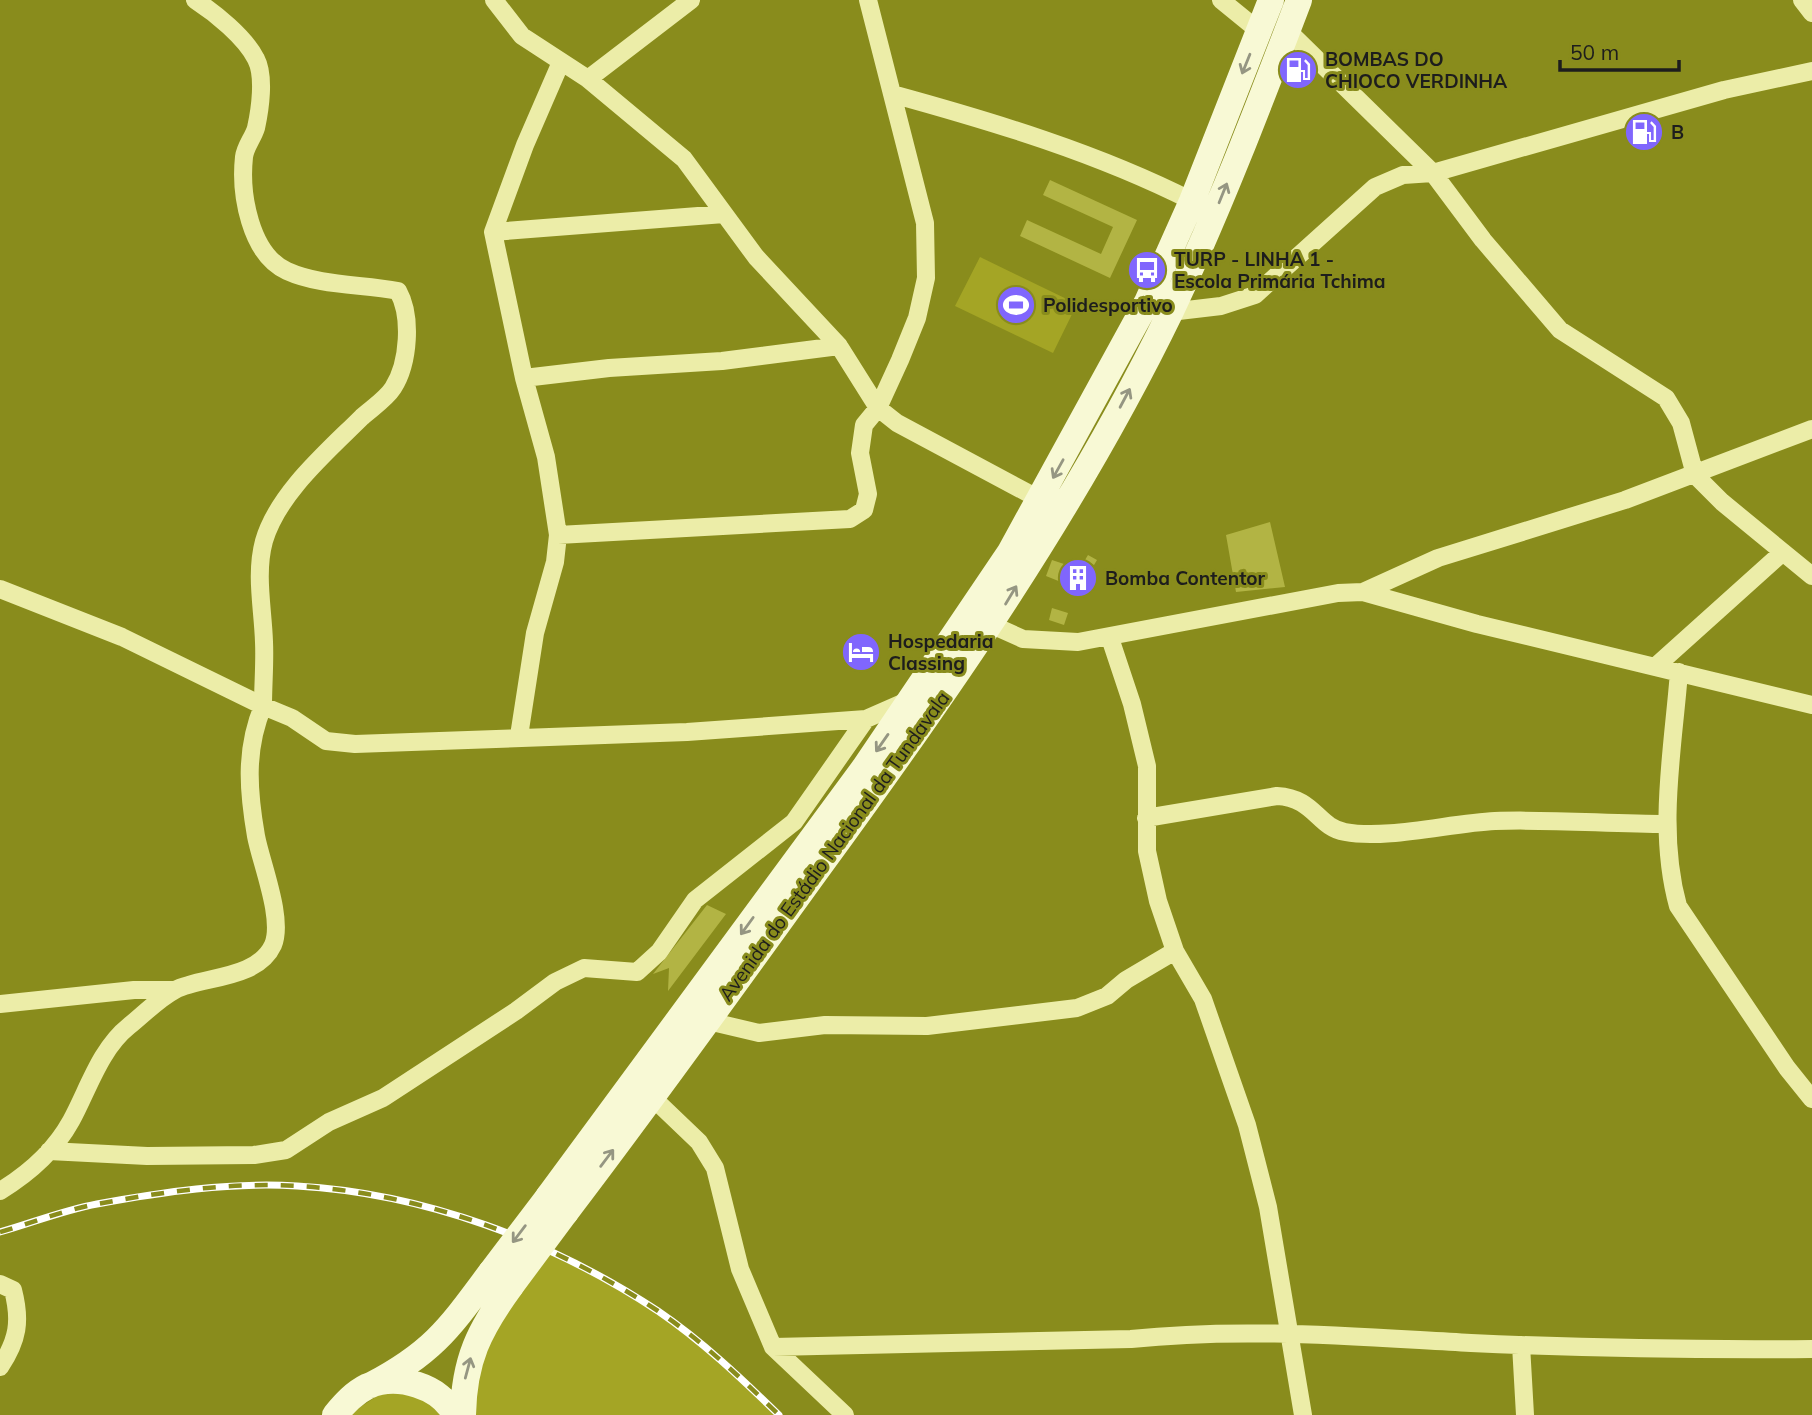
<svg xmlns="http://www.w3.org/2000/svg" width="1812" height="1415" font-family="Mulish,sans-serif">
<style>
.green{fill:#a4a525}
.building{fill:#b2b444}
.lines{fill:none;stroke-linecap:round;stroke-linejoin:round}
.street{stroke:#eceda8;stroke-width:18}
.secondary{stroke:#f8f9d5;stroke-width:26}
.rail-casing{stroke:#fff;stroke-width:7}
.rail{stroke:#898c1c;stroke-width:4.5;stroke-dasharray:13;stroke-linecap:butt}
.secondary-bridge{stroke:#f8f9d5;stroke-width:26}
.oneway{stroke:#959682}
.labels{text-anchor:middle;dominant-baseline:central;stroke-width:6;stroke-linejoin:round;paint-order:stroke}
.poi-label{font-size:19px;font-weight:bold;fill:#1d1d1d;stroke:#898c1c;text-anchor:start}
.street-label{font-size:19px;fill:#1d1d1d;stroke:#898c1c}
</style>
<rect width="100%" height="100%" fill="#898c1c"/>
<path class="green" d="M980,257L1077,304L1053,353L955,306Z
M550,1252C643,1299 704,1341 778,1415H472L486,1339Z
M385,1391L422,1397L443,1415H348Z"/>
<path class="building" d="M1050,180L1137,220L1110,278L1020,236L1027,220L1101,254L1113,227L1043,195Z
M1270,522L1285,587L1236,592L1226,535Z
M1088,555L1097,560L1094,565L1085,560Z
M1052,560L1067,565L1066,570L1092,579L1090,587L1063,577L1061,582L1046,576Z
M1052,608L1068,613L1064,625L1049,620Z
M707,905L726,914L668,991L669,968L653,974Z"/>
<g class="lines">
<path class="street" d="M494,0L522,36L588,79L684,159L756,257L839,346L878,408L897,423L1041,500
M1221,0L1259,31
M1802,0L1812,13
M1287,30L1433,173L1483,240L1560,330L1666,398L1681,423L1695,475L1722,502L1812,576
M588,79L691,0
M892,94C994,122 1097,153 1192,201
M493,232L724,214
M1170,312L1221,306L1255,295L1375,187L1403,175L1433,173L1724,90L1812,71
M524,378L609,368L722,361L839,346
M558,535L850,519L864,510L868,494L860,453L864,425L878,408L900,360L917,318L926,278L925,223L868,0
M0,589L122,637L263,706C263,684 265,663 264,642C263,609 255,574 264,541C278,493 328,451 362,417C372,408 386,399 393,388C409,363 412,316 398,291C362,284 320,286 287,271C250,254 240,194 244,157C245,147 253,138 256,128C260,110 265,76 256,59C245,37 215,13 195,0
M1363,592L1438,558L1625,500L1812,429
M992,625L1023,639L1078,642L1338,593L1363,592L1477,624L1812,705
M1110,638L1132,704L1147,766V851L1158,901L1175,951L1203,999L1247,1125L1268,1207L1303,1415
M1655,667L1783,552
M1679,672C1673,750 1657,830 1678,906L1787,1068L1812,1099
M519,736L535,633L555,562L558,535L546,457L524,378L493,232L525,145L561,62
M1146,818L1277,796C1315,798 1317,827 1345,832C1386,840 1451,823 1495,821C1552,819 1610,824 1667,824
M0,1004L134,990H175
M708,1021L759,1033L825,1025L927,1026L1077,1008L1107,996L1126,980L1175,951
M653,1098L699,1142L715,1168L740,1269L773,1347L845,1415
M49,1151L147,1156L254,1155L286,1150L329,1122L383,1098L516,1011L555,982L584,968L637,972L659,952L695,900L794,822L866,719
M0,1191C28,1174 55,1150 71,1121C88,1090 100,1049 129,1026C143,1015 158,999 175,990C202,976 257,980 273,945C284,919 261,863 256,836C248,790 245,749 263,706L292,718L326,741L355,744L687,732L866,719L907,701
M0,1284L13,1290C21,1321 18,1340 0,1367
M1521,1345L1525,1415
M773,1347L1131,1339C1243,1327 1358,1337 1471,1343C1584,1348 1698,1350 1812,1349"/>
<path class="secondary" d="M548,1197L864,768L1010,552L1147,302L1192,201L1271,0
M566,1212C653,1098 736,982 820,866C949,689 1075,509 1171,311C1219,210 1259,105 1299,0
M371,1385C434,1352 450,1327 491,1272
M335,1415C345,1403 354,1393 368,1386C397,1373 441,1386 455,1415
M463,1415C464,1360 479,1330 511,1286"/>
<g class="rail-casing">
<path id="rail" d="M0,1232C32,1223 64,1210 97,1204C162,1192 230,1182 297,1186C424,1193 552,1241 658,1311C702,1341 741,1378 779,1415"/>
</g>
<use href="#rail" class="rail"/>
<path class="secondary-bridge" d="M491,1272L548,1197
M511,1286L566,1212"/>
</g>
<defs><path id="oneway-shaft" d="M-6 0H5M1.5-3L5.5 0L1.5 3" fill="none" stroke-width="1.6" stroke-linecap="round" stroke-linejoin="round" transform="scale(1.75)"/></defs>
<g class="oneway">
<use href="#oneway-shaft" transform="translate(1246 64) rotate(112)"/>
<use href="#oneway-shaft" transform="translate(1223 193) rotate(-68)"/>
<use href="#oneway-shaft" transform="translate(1125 398) rotate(-62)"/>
<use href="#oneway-shaft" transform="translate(1058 469) rotate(119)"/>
<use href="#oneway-shaft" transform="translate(1011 595) rotate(-59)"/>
<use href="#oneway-shaft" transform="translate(882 743) rotate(125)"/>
<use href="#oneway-shaft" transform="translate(747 926) rotate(126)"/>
<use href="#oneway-shaft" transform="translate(607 1158) rotate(-53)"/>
<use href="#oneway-shaft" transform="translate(519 1234) rotate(127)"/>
<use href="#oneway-shaft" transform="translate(468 1368) rotate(-75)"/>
</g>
<defs>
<g id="fuel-disc" transform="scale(2.0125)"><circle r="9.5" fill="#8066fd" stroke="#898c1c"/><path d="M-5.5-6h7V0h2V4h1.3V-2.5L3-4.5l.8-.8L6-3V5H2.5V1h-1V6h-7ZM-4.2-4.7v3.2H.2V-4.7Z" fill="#fff"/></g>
<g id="bus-disc" transform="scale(2.0125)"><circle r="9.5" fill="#8066fd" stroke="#898c1c"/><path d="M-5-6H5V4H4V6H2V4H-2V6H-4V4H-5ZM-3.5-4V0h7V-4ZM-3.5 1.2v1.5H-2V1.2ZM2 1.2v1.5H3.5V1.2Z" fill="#fff"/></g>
<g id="stadium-disc" transform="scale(2.0125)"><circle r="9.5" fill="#8066fd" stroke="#898c1c"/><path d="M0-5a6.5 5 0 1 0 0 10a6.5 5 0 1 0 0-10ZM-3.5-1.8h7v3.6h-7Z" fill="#fff"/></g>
<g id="building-disc" transform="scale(2.0125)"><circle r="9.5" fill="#8066fd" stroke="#898c1c"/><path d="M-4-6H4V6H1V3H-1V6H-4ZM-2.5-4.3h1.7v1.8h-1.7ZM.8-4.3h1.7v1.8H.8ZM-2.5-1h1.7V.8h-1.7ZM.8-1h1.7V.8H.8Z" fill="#fff"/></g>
<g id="hotel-disc" transform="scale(2.0125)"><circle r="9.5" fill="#8066fd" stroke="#898c1c"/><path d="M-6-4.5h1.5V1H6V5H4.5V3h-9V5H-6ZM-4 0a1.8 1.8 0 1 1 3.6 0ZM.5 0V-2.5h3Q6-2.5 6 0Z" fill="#fff"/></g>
</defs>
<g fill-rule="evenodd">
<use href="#fuel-disc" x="1298" y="70"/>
<use href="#fuel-disc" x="1644" y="132"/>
<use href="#bus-disc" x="1147" y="270"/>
<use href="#stadium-disc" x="1016" y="305"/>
<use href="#building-disc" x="1078" y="578"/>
<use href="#hotel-disc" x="861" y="652"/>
</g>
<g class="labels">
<g class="poi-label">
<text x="1325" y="59">BOMBAS DO<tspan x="1325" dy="22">CHIOCO VERDINHA</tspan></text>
<text x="1671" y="132">B</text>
<text x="1174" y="259">TURP - LINHA 1 -<tspan x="1174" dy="22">Escola Primária Tchima</tspan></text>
<text x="1043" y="305">Polidesportivo</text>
<text x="1105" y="578">Bomba Contentor</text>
<text x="888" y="641">Hospedaria<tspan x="888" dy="22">Classing</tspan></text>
</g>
<g class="street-label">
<text transform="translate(834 846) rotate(-54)">Avenida do Estádio Nacional da Tundavala</text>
</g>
</g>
<path d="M1560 60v10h119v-10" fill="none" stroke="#1d1d1d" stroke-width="3.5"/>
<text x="1570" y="60" font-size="21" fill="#1d1d1d" stroke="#898c1c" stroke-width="5" paint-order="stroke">50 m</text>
</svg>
